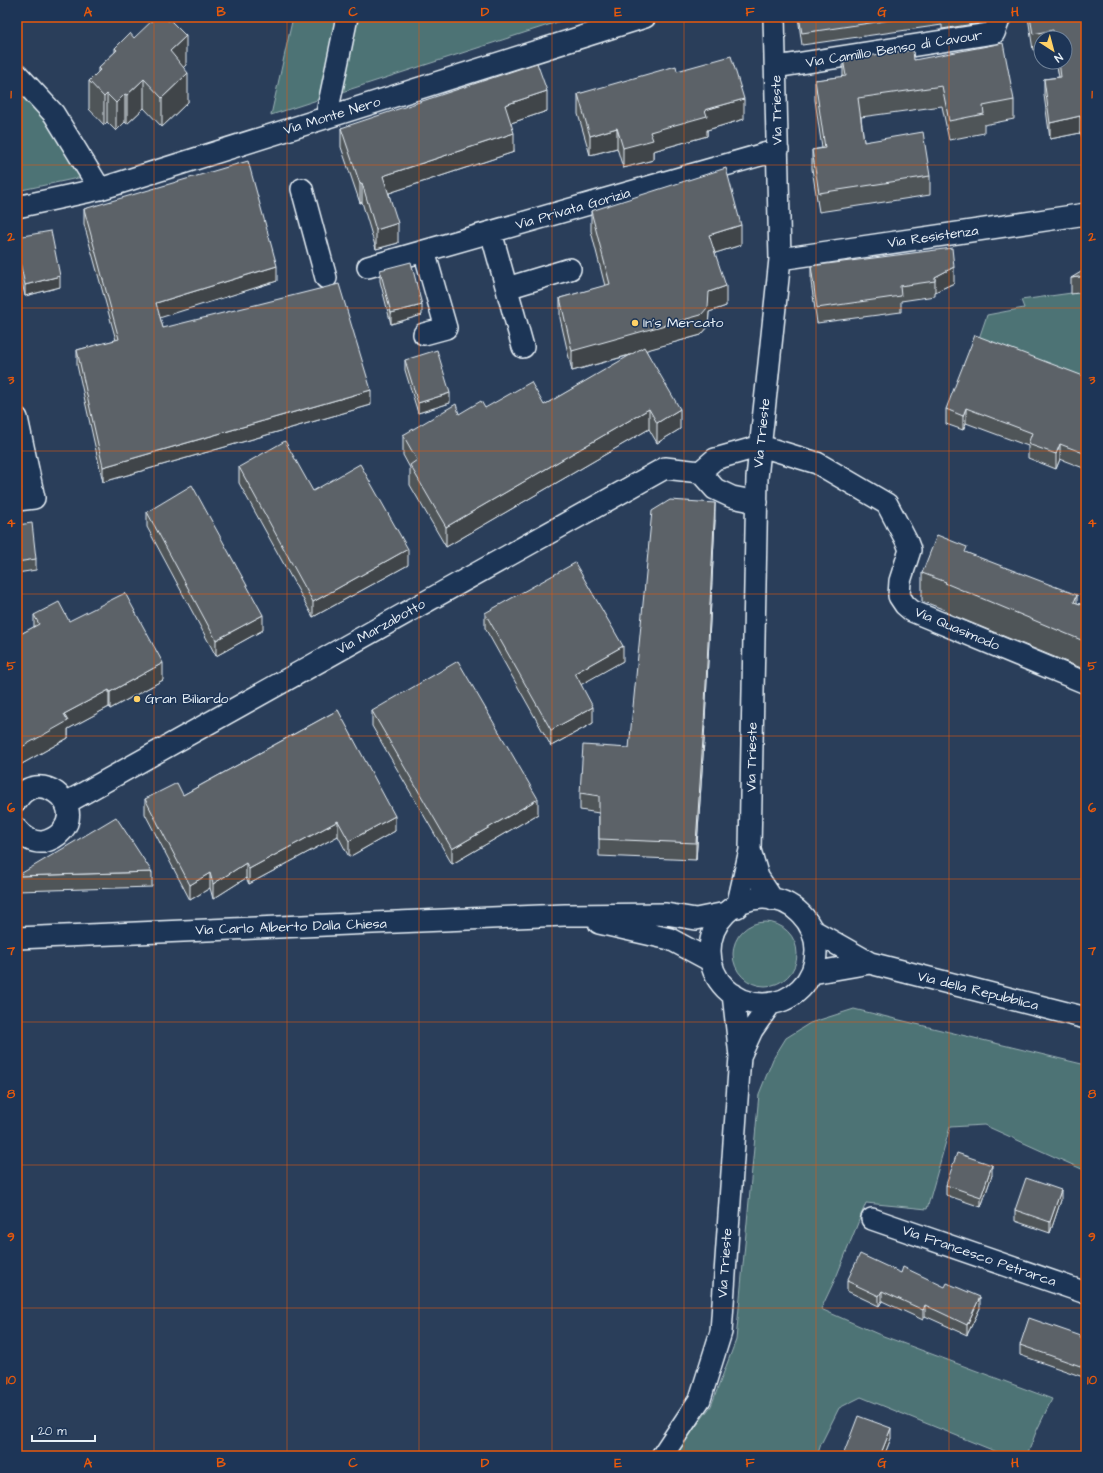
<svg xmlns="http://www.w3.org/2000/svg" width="1103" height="1473" font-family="'Architects Daughter',sans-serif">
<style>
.green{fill:#4e7375;stroke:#9bb2b6}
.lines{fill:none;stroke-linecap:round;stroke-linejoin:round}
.minor-casing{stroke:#e8f1f8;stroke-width:24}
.minor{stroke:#1d3557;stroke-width:21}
.wall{fill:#4f5459;stroke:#e8f1f8}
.shaded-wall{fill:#404549;stroke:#e8f1f8}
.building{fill:#5c6268;stroke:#e8f1f8}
.grid{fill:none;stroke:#e8590c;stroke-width:1;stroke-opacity:0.55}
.poi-dot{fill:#ffd166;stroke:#1d3557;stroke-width:1.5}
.labels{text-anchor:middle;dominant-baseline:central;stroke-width:3;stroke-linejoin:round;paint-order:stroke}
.street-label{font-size:14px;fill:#e8f1f8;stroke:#1d3557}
.poi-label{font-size:14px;fill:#e8f1f8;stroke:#1d3557;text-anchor:start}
.neatline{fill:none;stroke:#e8590c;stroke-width:1.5}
.grid-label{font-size:13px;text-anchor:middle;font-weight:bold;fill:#e8590c}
</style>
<rect width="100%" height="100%" fill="#2a3e5a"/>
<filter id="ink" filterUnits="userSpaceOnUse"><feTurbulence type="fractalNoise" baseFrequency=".025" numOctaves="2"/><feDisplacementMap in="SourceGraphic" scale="8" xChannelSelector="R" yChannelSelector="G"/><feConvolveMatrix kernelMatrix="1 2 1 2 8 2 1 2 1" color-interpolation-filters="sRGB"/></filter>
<g filter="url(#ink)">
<path class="green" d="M293,17H573L271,115Z
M17,74L92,175L17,191Z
M1086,291V392L975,350L987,315L1024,308L1021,300Z
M733 954a32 32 0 1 1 64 0a32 32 0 1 1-64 0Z
M854,1009L1086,1065V1171L984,1125L950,1127L927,1209L866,1203L837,1275L821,1309L878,1334L1052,1399L1036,1432L1027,1456H1007L861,1397L839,1408L821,1444L817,1456H674L711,1406L736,1340L759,1094L773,1059L786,1038L810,1023Z"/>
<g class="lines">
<g class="minor-casing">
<path id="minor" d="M776,67L994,33L1000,17
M17,74L54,114L100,189
M326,118L347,17
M302,189L326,278
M17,207L100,189L645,17
M491,232L523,347
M780,259L1086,214
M368,267L778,150
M507,288L570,269
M424,334L446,328L424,251
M17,418L34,498L17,500
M700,472L715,459L761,446L817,463L887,504L907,542L910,550L900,581L899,596L905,605L912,611L1086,683
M700,472L715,489L732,497L757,502
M17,800C37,767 86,803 62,831C57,837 51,840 43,842C33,843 23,837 17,829
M66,803L665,468L700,472
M750,850L758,877L773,900
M710 951a53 53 0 1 1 106 0a53 53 0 1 1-106 0Z
M737,907L750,850L757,478L780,259L774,17
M599,923L670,939L711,961
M812,930L870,963L1086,1018
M17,938L565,915L666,914L696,919L726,913
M812,973L870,963
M740,1056L752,1030L771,1003
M872,1219L1086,1293
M662,1456L700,1399L721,1332L740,1056L733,994"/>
</g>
<use href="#minor" class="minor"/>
</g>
<path class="wall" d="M798,17H980V23L942,29V25L802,45Z
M1028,17H1086V144L1080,133L1050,139L1044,95V79L1059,77L1056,62H1065V38H1041V49L1033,50Z
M134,38L186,65L183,67L188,102L162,127L144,108L127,124L125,122L116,131L107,122L104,125L89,109V81L98,72V68L115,52V48Z
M843,59L914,60L1014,100V119L984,125V133L949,140L942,106L861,117L864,142L930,176V195L819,212L812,169V150L822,148L815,100V80L843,77Z
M677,71L744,119L707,130V136L653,151V160L623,168L617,148L590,155L578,114V94Z
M547,111L511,123L514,152L389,193L398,243L376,249L362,202L360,203L341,147V128Z
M84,209L277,281L160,317L163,328L371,405L103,482L77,365V350L116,340L84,224Z
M591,211L741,245L715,253L726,306L709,312L708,327L701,335L646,350L680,429L657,443L649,429L446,547L410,485V468L403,455V435L459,414L485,408L544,405L634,354L572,371L560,318V298L605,286L591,231Z
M17,237L60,287L25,296L17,259Z
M811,266L954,283L935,292V296L901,301V312L817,323L811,282Z
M380,270L422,315L391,324L380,281Z
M1086,276V292L1071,294V278Z
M405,360L450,403L418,413L405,370Z
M1086,377V469L1060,459L1056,469L1028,458V446L966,423L963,430L946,424V409Z
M239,467L313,491L408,565L313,617L239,483Z
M147,512L263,630L216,656L147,527Z
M715,520L704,741L696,860L599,856V813L580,810V793L629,748Z
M17,525L36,559V570L17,573Z
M967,553L1077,603L1086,606V670L945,612V610L922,601V573Z
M485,613L623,661L581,684L593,723L551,746L485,628Z
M34,615L69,621L163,680L110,709L109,707L68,729V738L20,765L17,760V636L34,627Z
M338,710L395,831L349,857L338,836L249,884L246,878L213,899L210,888L190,900L145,814V799L183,795Z
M372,711L538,814L452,864L372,726Z
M152,872V887L17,891V876Z
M992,1175L981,1207L946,1195V1185Z
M1061,1200L1050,1233L1015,1221V1210Z
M901,1273L980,1308L967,1335L925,1316L923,1320L882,1301L879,1306L847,1291V1281Z
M1081,1339L1086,1340V1378L1020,1355V1345Z
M891,1438L884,1456H844V1453Z"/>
<path class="shaded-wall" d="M186,36V65L170,80V51Z
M188,73V102L162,127V98Z
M144,79V108L127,124V95Z
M547,91V111L505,125V105Z
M107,94V122L104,125V97Z
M125,94V122L116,131V103Z
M744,99V119L707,130V136L653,151V160L623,168V148L650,132L705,110Z
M1080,116V133L1050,139V123Z
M617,128V148L590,155V136Z
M514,133V152L383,195V176Z
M362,183V202L360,203V184Z
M398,223V243L376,249V230Z
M741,225V245L709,255V235Z
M277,266V281L156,319V303Z
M954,267V283L935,292V277Z
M60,276V287L25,296V285Z
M726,286V306L709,312L708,327L701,335L572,371V351L709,292Z
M422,305V315L391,324V313Z
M371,390V405L103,482V467Z
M450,393V403L418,413V403Z
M966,408V423L963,430V416Z
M649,409V429L446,547V527Z
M680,409V429L657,443V423Z
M1060,444V459L1056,469V454Z
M715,503V520L704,741L696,860V843Z
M408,549V565L313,617V602Z
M1077,595V623L1074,602Z
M263,615V630L216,656V640Z
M623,646V661L575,688V673Z
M163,663V680L110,709V692Z
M109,690V707L68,729V738L20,765V748L64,714Z
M593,707V723L551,746V730Z
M538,799V814L452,864V849Z
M395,816V831L349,857V841Z
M338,821V836L249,884V869Z
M246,863V878L213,899V884Z
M210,873V888L190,900V885Z
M992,1165V1175L981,1207V1197Z
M1061,1190V1200L1050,1233V1222Z
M882,1291V1301L879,1306V1296Z
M980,1297V1308L967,1335V1325Z
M925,1305V1316L923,1320V1310Z
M891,1428V1438L884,1456H880Z"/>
<path class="building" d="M156,17H164L168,21L170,20L186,36L170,51L188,73L162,98L144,79L127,95L125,94L116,103L107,94L104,97L89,81L100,70L98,68L117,50L115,48L130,33L134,38Z
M799,17H911L802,33Z
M1030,17H1086V128L1080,116L1050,123L1044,79L1061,77L1059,62H1065V38H1055L1053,30L1033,34Z
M1003,43L1014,100L983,106L984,114L949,121L942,86L858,98L864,142L923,132L930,176L819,193L812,150L825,148L815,80L846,76L843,59L913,50L914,60Z
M731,56L744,99L705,110L707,116L650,132L653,140L623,148L617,128L590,136L578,94L676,66L677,71Z
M537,63L547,91L505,105L514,133L383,176L398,223L376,230L362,183L360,184L341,128Z
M248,161L277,266L156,303L163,328L339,284L371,390L103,467L77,350L119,339L84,209Z
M726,168L741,225L709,235L726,286L709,292L708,307L701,315L572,351L560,298L610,284L591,211Z
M51,231L60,276L25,285L17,249V237Z
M952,248L954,267L935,277V281L900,286L901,296L817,308L811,266Z
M411,262L422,305L391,313L380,270Z
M1086,269V276L1071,278Z
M975,335L1086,377V454L1060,444L1056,454L1028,444L1032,433L966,408L963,416L946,409Z
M644,347L680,409L657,423L649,409L446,527L410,465L417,460L403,435L456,404L459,414L481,401L485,408L531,382L544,405Z
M437,350L450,393L418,403L405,360Z
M285,441L313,491L360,464L408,549L313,602L239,467Z
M192,485L263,615L216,640L147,512Z
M670,500L715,503L704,724L696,843L599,839V796L580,793L583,745L629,748L652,511Z
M32,523L36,559L17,562V525Z
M937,535L967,547L965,552L1077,595L1074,602L1086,606V642L945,583L946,582L922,573Z
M575,563L623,646L575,673L593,707L551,730L485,613Z
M125,593L163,663L110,692L109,690L64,714L68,721L20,748L17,743V636L39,624L34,615L59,602L69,621Z
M458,661L538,799L452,849L372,711Z
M338,710L395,816L349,841L338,821L249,869L246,863L213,884L210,873L190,885L145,799L177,783L183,795Z
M116,817L152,872L17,876Z
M957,1153L992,1165L981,1197L946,1185Z
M1026,1178L1061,1190L1050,1222L1015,1210Z
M860,1254L901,1273L903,1267L945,1287L947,1283L980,1297L967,1325L925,1305L923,1310L882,1291L879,1296L847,1281Z
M1029,1318L1081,1336L1080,1338L1086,1340V1368L1020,1345Z
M858,1416L891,1428L880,1456H851L844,1453Z"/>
</g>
<path class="grid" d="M154,17V1456M287,17V1456M419,17V1456M552,17V1456M684,17V1456M816,17V1456M949,17V1456M17,165H1086M17,308H1086M17,451H1086M17,594H1086M17,736H1086M17,879H1086M17,1022H1086M17,1165H1086M17,1308H1086"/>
<g class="poi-dot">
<circle cx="635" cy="323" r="4"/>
<circle cx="137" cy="699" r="4"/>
</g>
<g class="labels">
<g class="street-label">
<text transform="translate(894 49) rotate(-9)">Via Camillo Benso di Cavour</text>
<text transform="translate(777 110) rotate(-91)">Via Trieste</text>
<text transform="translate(332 116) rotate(-17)">Via Monte Nero</text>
<text transform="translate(573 209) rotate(-16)">Via Privata Gorizia</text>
<text transform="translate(933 237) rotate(-8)">Via Resistenza</text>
<text transform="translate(762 433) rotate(-84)">Via Trieste</text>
<text transform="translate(381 627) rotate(-29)">Via Marzabotto</text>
<text transform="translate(957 629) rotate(23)">Via Quasimodo</text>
<text transform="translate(752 757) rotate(-89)">Via Trieste</text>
<text transform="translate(291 927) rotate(-2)">Via Carlo Alberto Dalla Chiesa</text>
<text transform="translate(978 991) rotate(14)">Via della Repubblica</text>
<text transform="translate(979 1256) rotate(19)">Via Francesco Petrarca</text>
<text transform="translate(725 1263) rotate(-86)">Via Trieste</text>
</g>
<g class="poi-label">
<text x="643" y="323">In's Mercato</text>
<text x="145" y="699">Gran Biliardo</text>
</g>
</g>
<rect width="1103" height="1473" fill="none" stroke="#1d3557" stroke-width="44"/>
<g transform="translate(1053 50) rotate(144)"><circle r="19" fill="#1d3557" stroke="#6e8097"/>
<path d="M0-3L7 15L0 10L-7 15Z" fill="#ffd166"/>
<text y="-6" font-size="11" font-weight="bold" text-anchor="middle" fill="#e8f1f8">N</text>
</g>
<path d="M32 1435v6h63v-6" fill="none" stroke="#e8f1f8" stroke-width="2"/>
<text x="38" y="1435" font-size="12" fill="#e8f1f8" stroke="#1d3557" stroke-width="3" paint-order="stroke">20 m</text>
<rect x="22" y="22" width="1059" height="1429" class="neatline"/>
<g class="grid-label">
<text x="88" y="16">A</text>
<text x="221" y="16">B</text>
<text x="353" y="16">C</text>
<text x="485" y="16">D</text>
<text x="618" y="16">E</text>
<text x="750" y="16">F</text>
<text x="882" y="16">G</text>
<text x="1015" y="16">H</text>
<text x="11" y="98">1</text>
<text x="1092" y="98">1</text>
<text x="11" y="241">2</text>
<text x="1092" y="241">2</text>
<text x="11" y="384">3</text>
<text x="1092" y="384">3</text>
<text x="11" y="527">4</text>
<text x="1092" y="527">4</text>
<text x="11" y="670">5</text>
<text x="1092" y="670">5</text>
<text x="11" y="812">6</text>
<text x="1092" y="812">6</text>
<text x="11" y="955">7</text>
<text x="1092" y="955">7</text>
<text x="11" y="1098">8</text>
<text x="1092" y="1098">8</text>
<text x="11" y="1241">9</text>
<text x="1092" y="1241">9</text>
<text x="11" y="1384">10</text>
<text x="1092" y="1384">10</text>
<text x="88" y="1467">A</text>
<text x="221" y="1467">B</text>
<text x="353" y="1467">C</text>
<text x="485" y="1467">D</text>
<text x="618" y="1467">E</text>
<text x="750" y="1467">F</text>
<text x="882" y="1467">G</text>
<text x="1015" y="1467">H</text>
</g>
</svg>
